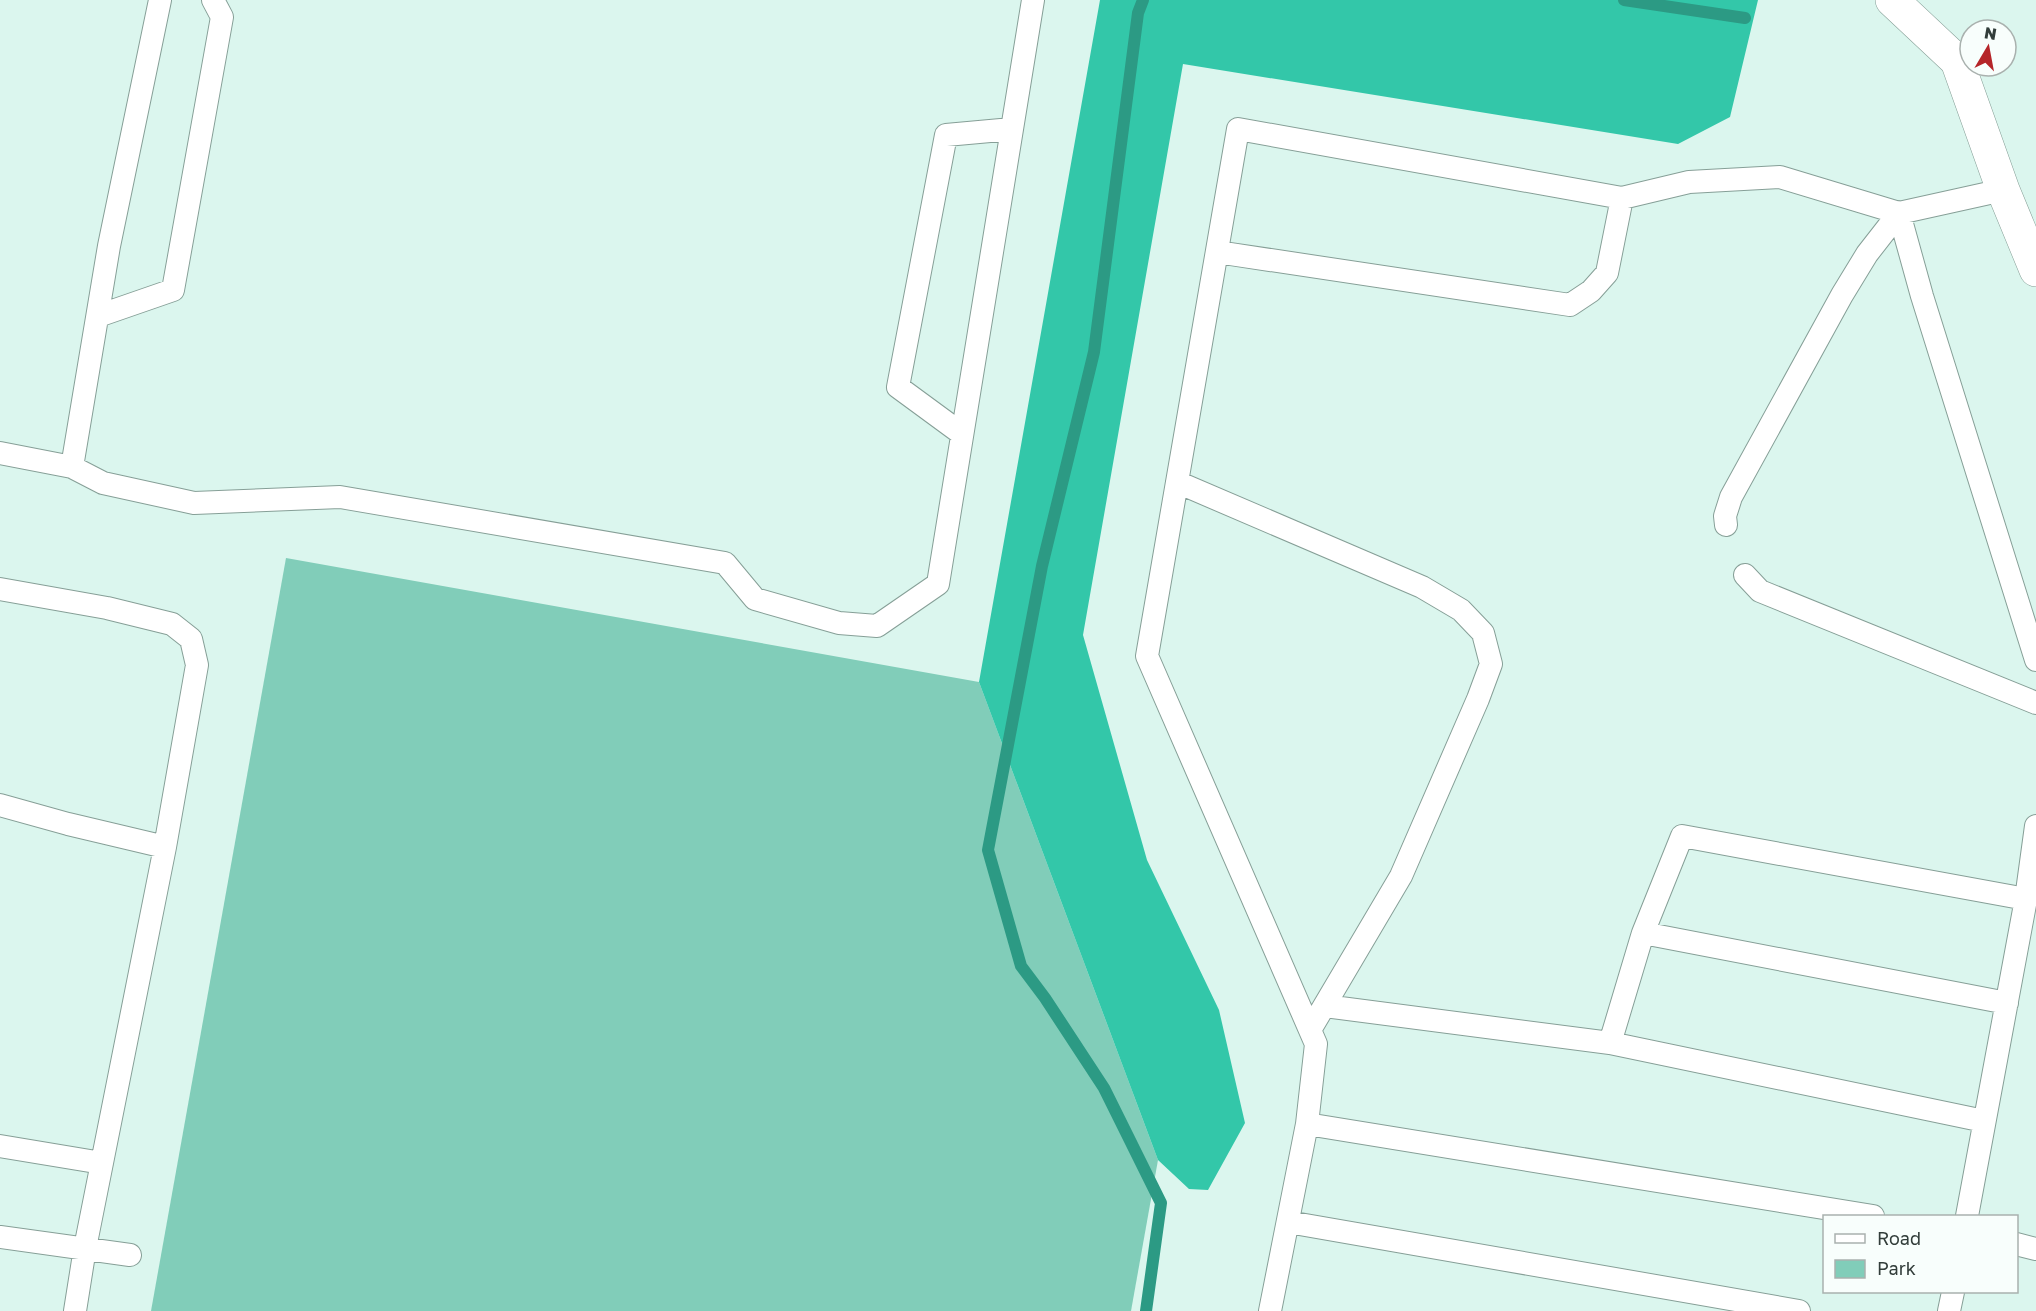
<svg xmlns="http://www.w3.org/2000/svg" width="2036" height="1311" font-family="'Golos Text',sans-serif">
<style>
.green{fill:#81cdb9}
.forest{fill:#33c7a9}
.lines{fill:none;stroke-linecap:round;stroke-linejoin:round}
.stream{stroke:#2c9a84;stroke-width:12}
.service-casing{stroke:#869f97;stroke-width:24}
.tertiary-casing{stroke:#869f97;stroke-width:34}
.service{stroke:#fff;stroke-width:22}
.tertiary{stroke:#fff;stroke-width:33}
</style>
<rect width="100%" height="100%" fill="#dbf6ee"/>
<path class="green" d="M286,558L979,682L1158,1160L1131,1311H151Z"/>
<path class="forest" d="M1100,0H1758L1730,117L1678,144L1183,64L1083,635L1147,860L1219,1010L1245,1123L1208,1190L1189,1189L1158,1160L979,682Z"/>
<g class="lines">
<path class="stream" d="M1143,0L1138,13L1094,352L1042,566L988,850L1021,966L1045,998L1104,1088L1161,1203L1146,1311
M1624,0L1745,18"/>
<g class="service-casing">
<path id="service" d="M1899,213L1922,296L2036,660
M1217,252L1570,305L1591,291L1607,273L1622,198
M98,316L173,290L222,17L213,0
M962,434L898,387L946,135L1012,129
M0,453L72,467L103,483L194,503L340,497L725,563L755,599L839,623L877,626L938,584L1033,0
M72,467L109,246L160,0
M1177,482L1422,587L1461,610L1483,633L1491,664L1478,699L1401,876L1310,1030
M1726,525L1725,516L1731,497L1842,295L1867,254L1899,213
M1745,575L1760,591L2036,703
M0,589L107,608L172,624L191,639L197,665L165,847L85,1248L75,1311
M0,805L68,824L165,847
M1643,933L1682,836L2026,899
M1325,1006L1610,1043
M1984,1121L1610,1043L1643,933L2007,1003
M1307,1124L1873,1216
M0,1146L102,1163
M1967,1216L2026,899L2036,826
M1288,1222L1799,1311
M0,1237L130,1255
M2016,1244L2036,1249
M1270,1311L1307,1124L1316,1044L1147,656L1238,129L1622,198L1689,182L1780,177L1899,213L2003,190
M1949,1311L1953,1292"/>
</g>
<g class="tertiary-casing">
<path id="tertiary" d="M1892,0L1957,61L2003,190L2036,270"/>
</g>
<use href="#service" class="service"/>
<use href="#tertiary" class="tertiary"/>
</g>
<rect x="1823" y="1215" width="195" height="78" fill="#f8fefc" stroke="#a9b1ae" stroke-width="1.5"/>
<rect x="1835" y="1234" width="30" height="9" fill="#ffffff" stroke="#a9b1ae" stroke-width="1.5"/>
<text x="1877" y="1245" font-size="18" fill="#323d3a">Road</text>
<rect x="1835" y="1260" width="30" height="18" fill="#81cdb9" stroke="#a9b1ae" stroke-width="1.5"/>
<text x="1877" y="1275" font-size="18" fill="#323d3a">Park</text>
<g transform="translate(1988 48) rotate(10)"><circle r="28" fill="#f8fefc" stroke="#a9b1ae" stroke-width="1.5"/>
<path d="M0-4.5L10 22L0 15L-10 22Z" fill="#b52529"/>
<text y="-9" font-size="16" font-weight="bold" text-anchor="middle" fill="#323d3a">N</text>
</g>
</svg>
